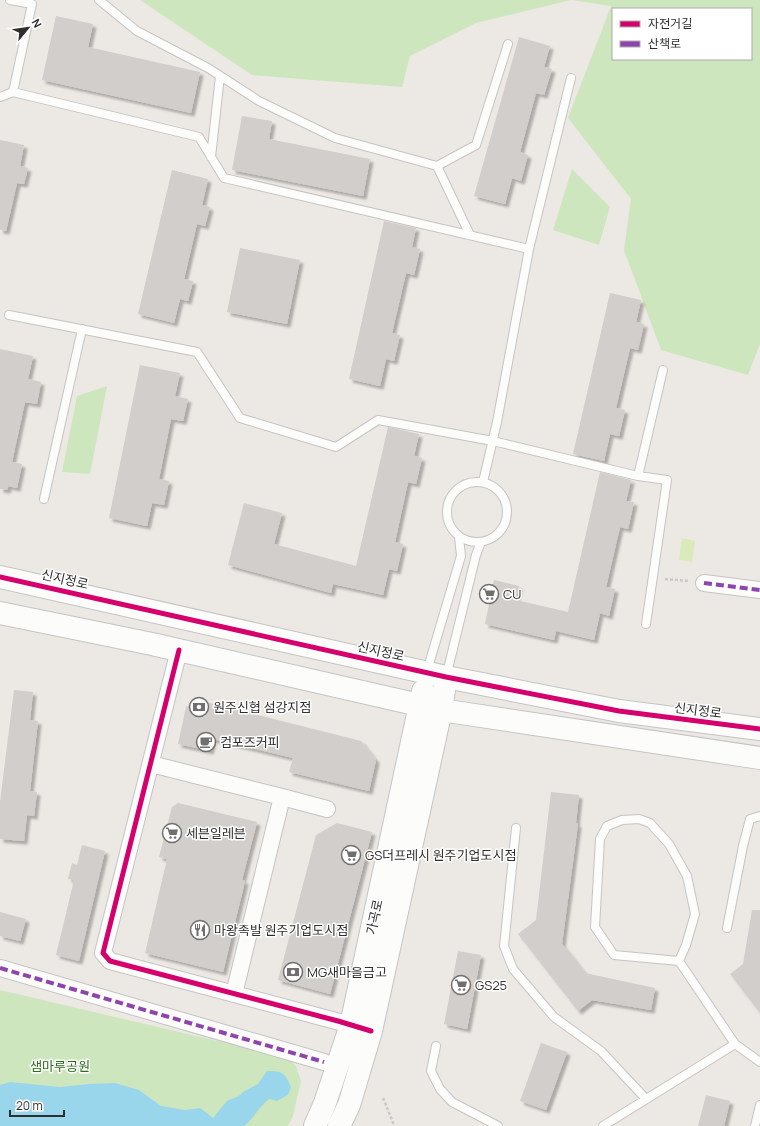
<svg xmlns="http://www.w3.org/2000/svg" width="760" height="1126" font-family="Manrope,'Noto Sans KR',sans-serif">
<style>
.green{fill:#cee6be;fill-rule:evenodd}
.pitch{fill:#d9eabb}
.water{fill:#99d6ec}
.building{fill:#d1cecb;filter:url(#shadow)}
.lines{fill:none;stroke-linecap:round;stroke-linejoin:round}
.lane-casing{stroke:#c5c4c5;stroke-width:10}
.street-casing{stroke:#c5c4c5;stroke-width:18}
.secondary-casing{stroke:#c5c4c5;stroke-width:24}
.path{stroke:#c9c9c8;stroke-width:2.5;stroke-dasharray:3 2;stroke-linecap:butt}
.lane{stroke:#fcfcfb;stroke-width:8}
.street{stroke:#fcfcfb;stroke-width:16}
.secondary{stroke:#fcfcfb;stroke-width:22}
.quiet{stroke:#8e44ad;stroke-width:4;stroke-dasharray:8 4;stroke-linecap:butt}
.cycleway-casing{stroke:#fff;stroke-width:8}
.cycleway{stroke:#d6006c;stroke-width:5}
.labels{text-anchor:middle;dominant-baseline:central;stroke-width:3;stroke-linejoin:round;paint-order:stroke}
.street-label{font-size:13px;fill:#2e2e2e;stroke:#fff}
.poi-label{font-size:13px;fill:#2e2e2e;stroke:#fff;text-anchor:start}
.park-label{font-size:13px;fill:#2c6e1b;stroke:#fff}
</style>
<defs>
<filter id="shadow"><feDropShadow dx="3.5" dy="3.5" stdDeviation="1" flood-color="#0004"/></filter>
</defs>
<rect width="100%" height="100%" fill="#ece8e4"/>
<path class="green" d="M140,0H760V344L748,375L661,350L624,250L631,199L568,118L611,6L571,0L476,23L410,56L402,87L252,75ZM613,9H751V59H613Z
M572,169L610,207L599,245L553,230Z
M107,386L90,474L62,472L77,396Z
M0,990L243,1047L283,1052L296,1066L301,1081L293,1116L288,1126H0Z"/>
<path class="pitch" d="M682,538L695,541L692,562L679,560Z"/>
<path class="water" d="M267,1071C283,1071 285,1073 291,1087L288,1095L277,1101L269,1099C258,1108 255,1117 244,1126H0V1085L10,1082L60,1087L89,1084L115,1083L139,1090L161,1106L185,1110L200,1108L213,1118L227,1101L239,1096L243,1092L258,1084Z"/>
<path class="building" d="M56,16L93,24L88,47L200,72L191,113L42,80Z
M519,37L550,46L544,67L552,69L544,95L536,93L520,152L528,155L521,181L512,178L505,204L474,196Z
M242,116L272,121L269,139L370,159L363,196L232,170Z
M0,140L24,145L20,166L28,168L24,184L17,183L6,231L0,230Z
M172,170L208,179L202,205L210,207L205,226L197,224L184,279L193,281L188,301L180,299L174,323L138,314Z
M384,221L416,228L412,247L420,249L414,275L406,273L392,333L400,335L394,361L386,359L380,386L349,379Z
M240,248L300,260L287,324L227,312Z
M610,293L641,300L636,322L644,324L638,350L630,348L616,408L625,410L619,436L610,434L604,461L573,454Z
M0,349L33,356L28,379L41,382L37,404L25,402L12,462L22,464L17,488L8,486L7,490L0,489Z
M140,365L180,373L175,396L188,399L183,421L171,419L159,479L169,481L164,505L152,503L147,526L109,518Z
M388,427L419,434L414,456L422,458L416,484L408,482L395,542L403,544L397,571L389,569L383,595L333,584L331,593L228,565L244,503L282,513L274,544L356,566Z
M600,472L631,480L626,501L634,502L628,529L620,527L606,587L615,589L609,616L600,613L594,640L556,631L554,640L485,624L494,580L519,586L516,600L568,612Z
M14,690L33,692L30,720L38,721L30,791L37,792L34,816L27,815L24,841L0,839V802Z
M198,700L361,741L376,760L369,791L289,772L293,758L213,739L210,751L178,744L186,707Z
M551,792L579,795L576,823L578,824L562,944L585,973L655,988L651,1010L592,1000L578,1011L518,934L536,920Z
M178,803L257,822L242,880L245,881L223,972L145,953L167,859L159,857L172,807Z
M337,823L372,832L330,994L278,980L316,835Z
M82,845L105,851L79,961L56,955L74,880L68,879L72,863L77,865Z
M752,910H760V1013L730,974L743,964Z
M0,912L26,919L20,941L0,936Z
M458,951L481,955L467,1029L444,1024Z
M541,1043L567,1052L546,1110L520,1101Z
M706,1095L730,1101L724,1126H698Z"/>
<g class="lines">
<g class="lane-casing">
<path id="lane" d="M10,0L32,4L13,92L199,137L224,178L529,249L571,78
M99,0L137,31L208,68L259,101L335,138L437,166L476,145L508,44
M0,97L13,92
M211,157L220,76
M437,166L470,235
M9,315L197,352L240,418L336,447L378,420L493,441L638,476L667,480L646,624
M638,476L663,370
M447 512a30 30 0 1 1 60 0a30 30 0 1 1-60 0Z
M483,482L497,422L529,249
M44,499L82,329
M427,671L461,556L459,537
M446,677L476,555L481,542
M639,819L650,823L669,844L687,876L695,914L686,945L679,961L614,955L595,927L600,839L607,826L622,820Z
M516,828L504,946L513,969L554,1017L601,1051L646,1099
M727,928L743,846L750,819L760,816
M679,961L735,1044L760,1062
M436,1046L431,1071L440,1089L452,1102L498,1126
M603,1126L735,1044
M755,1126L760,1105"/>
</g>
<g class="street-casing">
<path id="street" d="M704,583L760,590
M179,650L103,953L110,961L351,1025
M151,764L282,797L234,994
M282,797L327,809
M0,968L324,1062"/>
</g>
<g class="secondary-casing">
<path id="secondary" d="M0,577L446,677L619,711L760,729
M0,613L152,644L441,710L760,758
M315,1126L325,1103L351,1025L423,691
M339,1126L349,1105L371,1031L441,710L446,677"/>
</g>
<path class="path" d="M665,579L688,581
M383,1098L394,1125"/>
<use href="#lane" class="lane"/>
<use href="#street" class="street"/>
<use href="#secondary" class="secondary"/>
<path class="quiet" d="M704,583L760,590
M0,968L324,1062"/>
<g class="cycleway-casing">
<path id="cycleway" d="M0,577L446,677L619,711L760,729
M179,650L103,953L110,961L338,1021L371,1031"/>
</g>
<use href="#cycleway" class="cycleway"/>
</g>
<defs>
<g id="supermarket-ring" transform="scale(1)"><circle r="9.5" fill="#fff" stroke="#706f6e" stroke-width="1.5"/><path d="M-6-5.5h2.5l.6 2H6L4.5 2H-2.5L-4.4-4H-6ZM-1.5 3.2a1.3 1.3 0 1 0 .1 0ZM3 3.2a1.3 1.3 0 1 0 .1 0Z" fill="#706f6e"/></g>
<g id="bank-ring" transform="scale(1)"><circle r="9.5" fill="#fff" stroke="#706f6e" stroke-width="1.5"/><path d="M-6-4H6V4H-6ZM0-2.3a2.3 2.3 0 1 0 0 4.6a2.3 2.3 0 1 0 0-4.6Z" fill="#706f6e"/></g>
<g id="cafe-ring" transform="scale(1)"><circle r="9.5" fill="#fff" stroke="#706f6e" stroke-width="1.5"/><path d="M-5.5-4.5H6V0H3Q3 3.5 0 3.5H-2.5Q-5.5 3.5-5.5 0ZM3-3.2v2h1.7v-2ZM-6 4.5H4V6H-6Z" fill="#706f6e"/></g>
<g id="restaurant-ring" transform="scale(1)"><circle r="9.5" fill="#fff" stroke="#706f6e" stroke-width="1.5"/><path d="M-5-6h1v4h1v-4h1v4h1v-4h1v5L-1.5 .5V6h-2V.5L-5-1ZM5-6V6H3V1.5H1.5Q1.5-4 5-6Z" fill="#706f6e"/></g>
</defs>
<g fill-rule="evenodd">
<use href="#supermarket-ring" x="489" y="594"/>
<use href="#bank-ring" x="199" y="707"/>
<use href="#cafe-ring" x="206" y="742"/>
<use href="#supermarket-ring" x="172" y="833"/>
<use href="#supermarket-ring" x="351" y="855"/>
<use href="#restaurant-ring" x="200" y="930"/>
<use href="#bank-ring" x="293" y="972"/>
<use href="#supermarket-ring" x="461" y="985"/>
</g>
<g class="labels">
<g class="street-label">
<text transform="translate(65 579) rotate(13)">신지정로</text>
<text transform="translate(381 651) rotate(13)">신지정로</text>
<text transform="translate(698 710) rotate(7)">신지정로</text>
<text transform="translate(374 917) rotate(-78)">가곡로</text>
</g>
<g class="poi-label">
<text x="503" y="594">CU</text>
<text x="213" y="707">원주신협 섬강지점</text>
<text x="220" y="742">컴포즈커피</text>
<text x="186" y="833">세븐일레븐</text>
<text x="365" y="855">GS더프레시 원주기업도시점</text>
<text x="214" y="930">마왕족발 원주기업도시점</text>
<text x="307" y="972">MG새마을금고</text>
<text x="475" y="985">GS25</text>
</g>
<g class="park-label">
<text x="60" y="1066">샘마루공원</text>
</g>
</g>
<rect x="612" y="8" width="140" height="52" fill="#ffffff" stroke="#ababab"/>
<rect x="620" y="21" width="20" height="6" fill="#d6006c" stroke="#ababab"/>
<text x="648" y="28" font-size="12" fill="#2e2e2e">자전거길</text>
<rect x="620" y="41" width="20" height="6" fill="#8e44ad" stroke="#ababab"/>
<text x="648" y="48" font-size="12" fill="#2e2e2e">산책로</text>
<g transform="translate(28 28) rotate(61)" stroke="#ffffff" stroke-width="3" paint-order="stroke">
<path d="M0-3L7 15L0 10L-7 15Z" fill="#2e2e2e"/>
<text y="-6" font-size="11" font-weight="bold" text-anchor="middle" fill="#2e2e2e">N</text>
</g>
<path d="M10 1110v6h54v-6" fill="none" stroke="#2e2e2e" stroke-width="2"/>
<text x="16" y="1110" font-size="12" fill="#2e2e2e" stroke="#ffffff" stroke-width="3" paint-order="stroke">20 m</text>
</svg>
